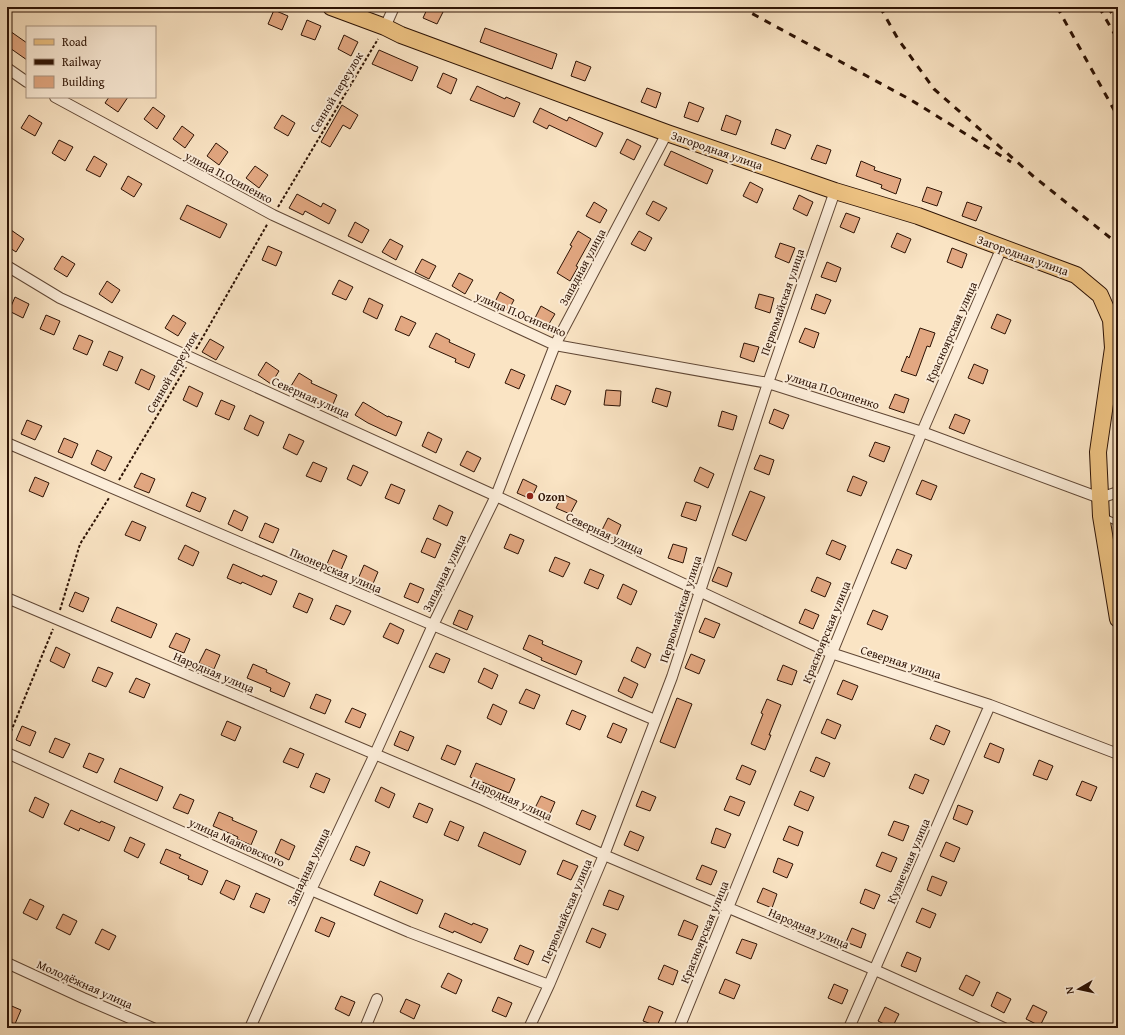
<svg xmlns="http://www.w3.org/2000/svg" width="1125" height="1035" font-family="'Gentium Book Plus',serif">
<style>
.building{fill:#e2a781;stroke:#2d1305}
.lines{fill:none;stroke-linecap:round;stroke-linejoin:round}
.service-casing{stroke:#604735;stroke-width:7}
.minor-casing{stroke:#604735;stroke-width:12}
.primary-casing{stroke:#2d1305;stroke-width:18}
.path{stroke:#2d1305;stroke-width:2;stroke-dasharray:3 2;stroke-linecap:butt}
.service{stroke:#fcedd9;stroke-width:5}
.minor{stroke:#fcedd9;stroke-width:10}
.primary{stroke:#edc282;stroke-width:16}
.rail{stroke:#2d1305;stroke-width:3;stroke-dasharray:7 7;stroke-linecap:butt}
.poi-dot{fill:#8f2418;stroke:#fcedd9;stroke-width:1.5}
.labels{text-anchor:middle;dominant-baseline:central;stroke-width:4;stroke-linejoin:round;paint-order:stroke}
.street-label{font-size:12px;fill:#2d1305;stroke:#fcedd9}
.poi-label{font-size:12px;font-weight:bold;fill:#2d1305;stroke:#fcedd9;text-anchor:start}
</style>
<rect width="100%" height="100%" fill="#fae4c4"/>
<filter id="stains"><feTurbulence type="fractalNoise" baseFrequency=".005" numOctaves="4"/><feColorMatrix values="0 0 0 0 .2 0 0 0 0 .09 0 0 0 0 .02 0 0 0 .5 -.17"/></filter>
<radialGradient id="worn" r=".72"><stop offset=".6" stop-color="#630" stop-opacity="0"/><stop offset="1" stop-color="#630" stop-opacity=".3"/></radialGradient>
<path class="building" d="M428,7H436L444,10L437,24L423,18Z
M274,10L288,16L282,30L268,24Z
M307,20L321,26L315,40L301,35Z
M485,28L557,54L552,69L480,42Z
M7,29L27,43V60L7,46Z
M344,35L358,42L351,56L338,49Z
M379,50L418,67L412,81L372,64Z
M576,61L591,67L585,81L571,76Z
M443,73L457,79L451,94L437,87Z
M477,86L505,99L506,97L520,103L514,117L470,100Z
M647,88L661,93L656,108L641,102Z
M109,97H128L118,112L105,103Z
M689,102L704,108L698,122L684,117Z
M342,105L358,115L350,129L343,125L330,147L321,142Z
M153,107L165,116L157,129L144,119Z
M540,108L567,121L569,117L603,133L596,147L549,125L547,129L533,122Z
M29,115L42,123L35,136L21,128Z
M282,115L295,123L288,136L274,128Z
M726,115L741,121L736,135L721,130Z
M182,126L194,135L185,148L173,139Z
M776,129L791,135L785,149L771,144Z
M627,139L641,146L634,160L620,153Z
M59,140L73,147L65,161L52,153Z
M216,143L228,152L219,165L207,156Z
M817,145L831,150L826,164L811,159Z
M671,151L713,170L707,184L664,165Z
M94,156L107,164L100,177L86,170Z
M861,161L875,167L874,170L901,179L896,194L881,188L882,185L856,176Z
M255,166L268,175L259,188L246,178Z
M128,176L142,184L134,197L121,189Z
M750,182L763,189L757,203L743,196Z
M927,187L942,192L937,206L922,201Z
M297,194L321,207L323,203L336,210L329,224L305,211L303,215L289,208Z
M799,195L813,202L807,216L793,209Z
M653,201L667,208L659,221L646,214Z
M594,202L607,210L600,223L586,216Z
M967,202L982,207L976,221L962,216Z
M187,205L227,224L220,238L180,219Z
M846,213L860,218L854,233L840,227Z
M355,222L369,230L362,243L348,236Z
M11,230L24,239L16,252L7,246V237Z
M578,231L591,239L576,266L578,267L570,281L557,273L572,246L570,245Z
M639,231L652,238L645,251L631,244Z
M897,233L911,239L905,253L891,247Z
M390,239L403,246L396,260L382,252Z
M780,243L795,248L789,263L775,257Z
M268,246L282,252L276,266L262,260Z
M952,248L967,254L962,268L947,262Z
M62,256L75,264L67,277L54,269Z
M422,259L436,266L429,279L415,272Z
M827,262L841,268L836,282L821,277Z
M459,273L473,280L465,294L452,286Z
M339,280L353,287L346,300L332,294Z
M107,281L120,290L112,303L99,294Z
M500,292L514,300L507,313L493,306Z
M759,294L774,298L770,313L755,308Z
M816,294L831,300L825,314L811,309Z
M15,297L29,304L23,318L9,311Z
M369,298L383,305L377,319L363,312Z
M541,306L555,314L547,327L534,320Z
M997,314L1011,320L1005,334L991,328Z
M46,315L60,321L54,335L40,329Z
M173,315L186,323L178,336L165,328Z
M401,316L416,323L409,336L395,330Z
M805,328L819,333L814,348L799,342Z
M920,328L935,333L930,347L927,346L916,376L901,371L907,356L909,358Z
M436,333L450,340L449,342L475,354L469,368L455,362L456,359L429,347Z
M79,335L93,341L87,355L73,349Z
M210,339L224,347L216,360L202,352Z
M744,343L759,347L754,362L740,357Z
M109,351L123,357L117,371L103,365Z
M266,362L279,371L271,384L258,375Z
M974,364L988,370L983,384L968,378Z
M141,369L155,376L149,390L135,383Z
M511,369L525,375L519,389L505,383Z
M299,373L312,381L311,383L337,395L331,409L317,403L291,386Z
M556,385L571,391L565,405L551,399Z
M189,386L203,393L197,407L183,400Z
M656,388L671,392L667,407L652,402Z
M606,390L621,391L620,406L604,405Z
M895,394L909,399L904,413L889,408Z
M221,400L235,406L229,420L215,414Z
M363,402L388,417V416L402,422L396,436L368,423L355,415Z
M774,409L789,415L783,429L769,423Z
M722,411L737,416L733,430L718,426Z
M955,414L970,420L964,434L949,428Z
M250,415L264,422L258,436L244,429Z
M27,420L42,426L35,440L21,434Z
M428,432L442,439L436,453L422,446Z
M289,434L304,441L297,455L283,448Z
M64,438L78,444L72,458L58,452Z
M875,442L890,447L884,462L869,456Z
M97,450L112,457L105,471L91,464Z
M467,451L481,458L474,472L460,465Z
M760,455L774,460L769,475L754,469Z
M313,462L327,468L321,482L306,476Z
M353,465L368,472L361,486L347,479Z
M700,467L714,474L708,488L694,481Z
M141,473L155,479L149,493L134,487Z
M853,476L867,482L861,496L847,491Z
M35,477L49,483L43,497L29,491Z
M523,479L537,486L531,499L517,493Z
M922,480L937,486L931,500L916,494Z
M391,484L405,490L399,504L385,498Z
M750,491L765,497L746,541L732,535Z
M192,492L206,498L200,512L186,506Z
M563,494L577,501L570,514L556,508Z
M686,502L701,506L696,521L681,516Z
M439,505L453,512L447,526L433,519Z
M234,510L248,517L242,531L228,524Z
M608,518L621,525L615,539L601,532Z
M132,521L146,527L140,541L125,535Z
M265,523L279,529L273,543L259,537Z
M510,534L524,540L518,554L504,548Z
M427,538L441,544L435,558L421,552Z
M832,540L846,546L840,560L826,554Z
M673,544L687,548L683,563L668,558Z
M185,545L199,552L193,566L178,559Z
M897,549L912,555L906,569L891,563Z
M333,550L347,556L341,570L327,564Z
M555,557L570,563L563,577L549,571Z
M233,564L262,577L263,575L277,581L271,595L242,582L241,584L227,578Z
M364,565L378,572L372,586L358,579Z
M718,567L732,573L727,587L712,581Z
M590,569L604,575L598,589L584,583Z
M817,577L831,583L825,597L811,591Z
M410,583L424,589L418,603L404,597Z
M623,584L637,591L631,605L617,598Z
M75,592L89,598L83,612L69,606Z
M299,593L313,599L307,613L293,607Z
M336,605L351,611L344,625L330,619Z
M117,607L157,624L151,638L111,621Z
M805,609L819,615L813,629L799,623Z
M459,610L473,616L467,630L453,624Z
M873,610L888,616L882,630L867,624Z
M705,618L720,624L714,638L699,632Z
M390,623L404,630L398,644L383,637Z
M176,633L190,639L184,653L169,647Z
M529,635L543,641L542,644L582,661L576,675L541,660L542,658L523,649Z
M56,647L70,654L64,668L50,661Z
M637,647L651,654L645,668L631,661Z
M206,649L220,655L214,669L199,663Z
M436,653L450,659L444,673L429,667Z
M691,654L705,660L699,674L685,668Z
M253,664L267,670L266,672L290,683L284,697L270,691L271,688L247,678Z
M783,665L797,671L792,685L777,680Z
M98,667L113,673L106,687L92,681Z
M484,668L498,675L492,689L478,682Z
M624,677L638,684L632,698L618,691Z
M136,678L150,684L144,698L129,692Z
M843,680L858,686L852,700L837,694Z
M526,689L540,695L534,709L519,703Z
M316,694L331,700L325,714L310,708Z
M677,698L692,704L675,748L660,742Z
M767,699L781,705L769,735H771L765,750L751,744L763,714L761,713Z
M493,704L507,711L501,725L487,718Z
M352,708L366,714L360,728L345,722Z
M572,710L586,716L580,730L566,724Z
M827,719L841,725L835,739L821,733Z
M227,721L241,727L235,741L221,735Z
M613,723L627,729L621,743L607,737Z
M936,725L950,731L944,745L930,739Z
M22,726L36,732L30,746L16,740Z
M400,731L414,737L408,751L394,745Z
M55,738L70,744L63,758L49,752Z
M990,743L1004,749L999,763L984,757Z
M447,745L461,751L455,765L441,759Z
M290,748L304,754L298,768L283,762Z
M89,753L104,759L97,773L83,767Z
M816,757L830,763L824,777L810,771Z
M1039,760L1053,766L1047,780L1033,775Z
M476,763L515,779L509,793L470,777Z
M742,765L756,771L750,785L736,779Z
M120,768L163,787L157,801L114,782Z
M316,773L330,779L324,793L310,787Z
M915,774L929,780L923,794L909,788Z
M1082,781L1097,787L1091,801L1076,795Z
M381,787L395,794L389,808L375,801Z
M642,791L656,797L650,811L636,806Z
M800,791L814,797L808,811L794,805Z
M180,794L194,800L188,814L173,808Z
M541,796L555,802L549,816L534,810Z
M730,796L745,802L739,816L724,810Z
M35,797L49,804L43,818L29,811Z
M419,803L433,809L427,823L413,817Z
M958,805L973,811L967,825L953,819Z
M71,810L100,823L101,821L115,827L109,841L80,828L79,831L64,824Z
M582,810L596,816L590,830L576,824Z
M219,812L233,818L232,820L257,831L251,845L237,839L238,837L213,826Z
M450,821L464,827L458,841L444,835Z
M894,821L909,826L903,841L888,835Z
M789,826L803,832L798,846L783,840Z
M716,828L731,834L725,848L711,843Z
M630,831L644,837L638,851L624,845Z
M484,832L526,851L520,865L478,846Z
M130,837L145,844L138,858L124,851Z
M281,839L295,846L289,860L275,853Z
M946,842L960,848L954,862L940,856Z
M356,846L370,852L364,866L350,860Z
M166,849L181,855L179,858L208,871L202,885L188,879L189,876L160,863Z
M882,852L897,858L891,872L876,866Z
M778,858L793,864L787,878L773,872Z
M563,860L578,866L571,880L557,874Z
M702,865L717,871L711,885L696,879Z
M932,876L947,882L941,896L927,890Z
M226,880L240,886L234,900L220,893Z
M380,881L423,900L417,914L374,895Z
M763,888L777,894L772,908L757,902Z
M865,889L880,895L874,909L860,903Z
M609,890L624,896L618,910L603,905Z
M256,893L270,899L264,913L250,907Z
M30,899L44,906L37,920L23,913Z
M922,908L936,914L930,928L916,922Z
M445,913L472,925L473,923L488,929L481,943L454,931L453,933L439,927Z
M63,914L77,921L70,935L56,928Z
M321,917L335,923L329,937L315,931Z
M684,920L698,926L692,940L678,935Z
M592,928L606,934L600,948L586,942Z
M852,928L866,934L861,948L846,942Z
M102,929L116,936L109,950L95,943Z
M742,939L757,944L751,959L736,953Z
M520,945L534,951L528,965L514,959Z
M907,952L921,958L916,972L901,966Z
M664,965L678,971L673,985L658,979Z
M448,973L462,980L456,994L441,987Z
M966,975L980,982L973,996L959,989Z
M725,979L740,985L734,999L719,993Z
M834,984L848,990L842,1004L828,998Z
M997,992L1011,999L1004,1013L991,1006Z
M341,996L355,1002L349,1016L335,1009Z
M498,997L512,1003L506,1017L492,1011Z
M406,999L420,1005L414,1019L400,1012Z
M7,1004L21,1010L15,1024L7,1021Z
M1033,1005L1047,1012L1040,1026L1026,1019Z
M649,1006L663,1012L657,1026L643,1021Z
M885,1007L899,1014L892,1028L878,1021Z"/>
<g class="lines">
<g class="service-casing">
<path id="service" d="M1104,517L1118,523"/>
</g>
<g class="minor-casing">
<path id="minor" d="M385,27L394,7
M7,68L27,82
M55,97L273,215L555,345L768,383L922,432L1100,498L1118,492
M7,266L60,298L496,496L831,653L990,705L1118,754
M7,443L655,720
M7,598L483,800L604,855L875,970L1004,1028
M7,753L311,890L409,932L549,985
M7,963L83,998L153,1028
M250,1028L311,890L375,754L433,625L496,496L555,345L667,133
M365,1028L377,999
M529,1028L549,985L604,855L672,677L768,383L835,191
M679,1028L922,432L1002,247
M849,1028L990,705"/>
</g>
<g class="primary-casing">
<path id="primary" d="M331,7L385,27L401,35L667,133L835,191L918,216L1076,275L1100,295L1111,320L1113,348L1098,452L1101,516L1118,619"/>
</g>
<path class="path" d="M278,207L378,39
M196,349L268,223
M119,480L186,367
M60,610L80,544L109,498
M7,741L53,629"/>
<use href="#service" class="service"/>
<use href="#minor" class="minor"/>
<use href="#primary" class="primary"/>
<path class="rail" d="M740,7L911,100L1011,162
M880,7L898,39L934,89L1033,176L1118,244
M1057,7L1118,117
M1099,7L1118,40
M1108,7L1118,24"/>
</g>
<circle class="poi-dot" cx="530" cy="496" r="4"/>
<g class="labels">
<g class="street-label">
<text transform="translate(336 92) rotate(-59)">Сенной переулок</text>
<text transform="translate(717 150) rotate(19)">Загородная улица</text>
<text transform="translate(229 177) rotate(28)">улица П.Осипенко</text>
<text transform="translate(1023 255) rotate(20)">Загородная улица</text>
<text transform="translate(582 267) rotate(-62)">Западная улица</text>
<text transform="translate(782 302) rotate(-71)">Первомайская улица</text>
<text transform="translate(521 314) rotate(23)">улица П.Осипенко</text>
<text transform="translate(951 332) rotate(-66)">Красноярская улица</text>
<text transform="translate(172 372) rotate(-60)">Сенной переулок</text>
<text transform="translate(833 390) rotate(18)">улица П.Осипенко</text>
<text transform="translate(311 397) rotate(24)">Северная улица</text>
<text transform="translate(605 533) rotate(25)">Северная улица</text>
<text transform="translate(336 570) rotate(23)">Пионерская улица</text>
<text transform="translate(444 573) rotate(-64)">Западная улица</text>
<text transform="translate(680 609) rotate(-72)">Первомайская улица</text>
<text transform="translate(826 632) rotate(-68)">Красноярская улица</text>
<text transform="translate(901 662) rotate(18)">Северная улица</text>
<text transform="translate(214 672) rotate(23)">Народная улица</text>
<text transform="translate(512 799) rotate(24)">Народная улица</text>
<text transform="translate(237 842) rotate(24)">улица Маяковского</text>
<text transform="translate(908 861) rotate(-67)">Кузнечная улица</text>
<text transform="translate(308 867) rotate(-65)">Западная улица</text>
<text transform="translate(566 911) rotate(-67)">Первомайская улица</text>
<text transform="translate(809 928) rotate(23)">Народная улица</text>
<text transform="translate(704 932) rotate(-68)">Красноярская улица</text>
<text transform="translate(85 984) rotate(24)">Молодёжная улица</text>
</g>
<g class="poi-label">
<text x="538" y="496">Ozon</text>
</g>
</g>
<rect width="1125" height="1035" fill="none" stroke="#fae4c4" stroke-width="24"/>
<rect x="8" y="8" width="1109" height="1019" fill="none" stroke="#2d1305" stroke-width="2"/>
<rect x="12" y="12" width="1101" height="1011" fill="none" stroke="#2d1305"/>
<rect x="26" y="26" width="130" height="72" fill="#fcedd9" stroke="#a99684"/>
<rect x="34" y="39" width="20" height="6" fill="#edc282" stroke="#a99684"/>
<text x="62" y="46" font-size="12" fill="#2d1305">Road</text>
<rect x="34" y="59" width="20" height="6" fill="#2d1305" stroke="#a99684"/>
<text x="62" y="66" font-size="12" fill="#2d1305">Railway</text>
<rect x="34" y="76" width="20" height="12" fill="#e2a781" stroke="#a99684"/>
<text x="62" y="86" font-size="12" fill="#2d1305">Building</text>
<g transform="translate(1079 989) rotate(261)" stroke="#fcedd9" stroke-width="3" paint-order="stroke">
<path d="M0-3L7 15L0 10L-7 15Z" fill="#2d1305"/>
<text y="-6" font-size="11" font-weight="bold" text-anchor="middle" fill="#2d1305">N</text>
</g>
<rect width="100%" height="100%" filter="url(#stains)"/>
<rect width="100%" height="100%" fill="url(#worn)"/>
</svg>
